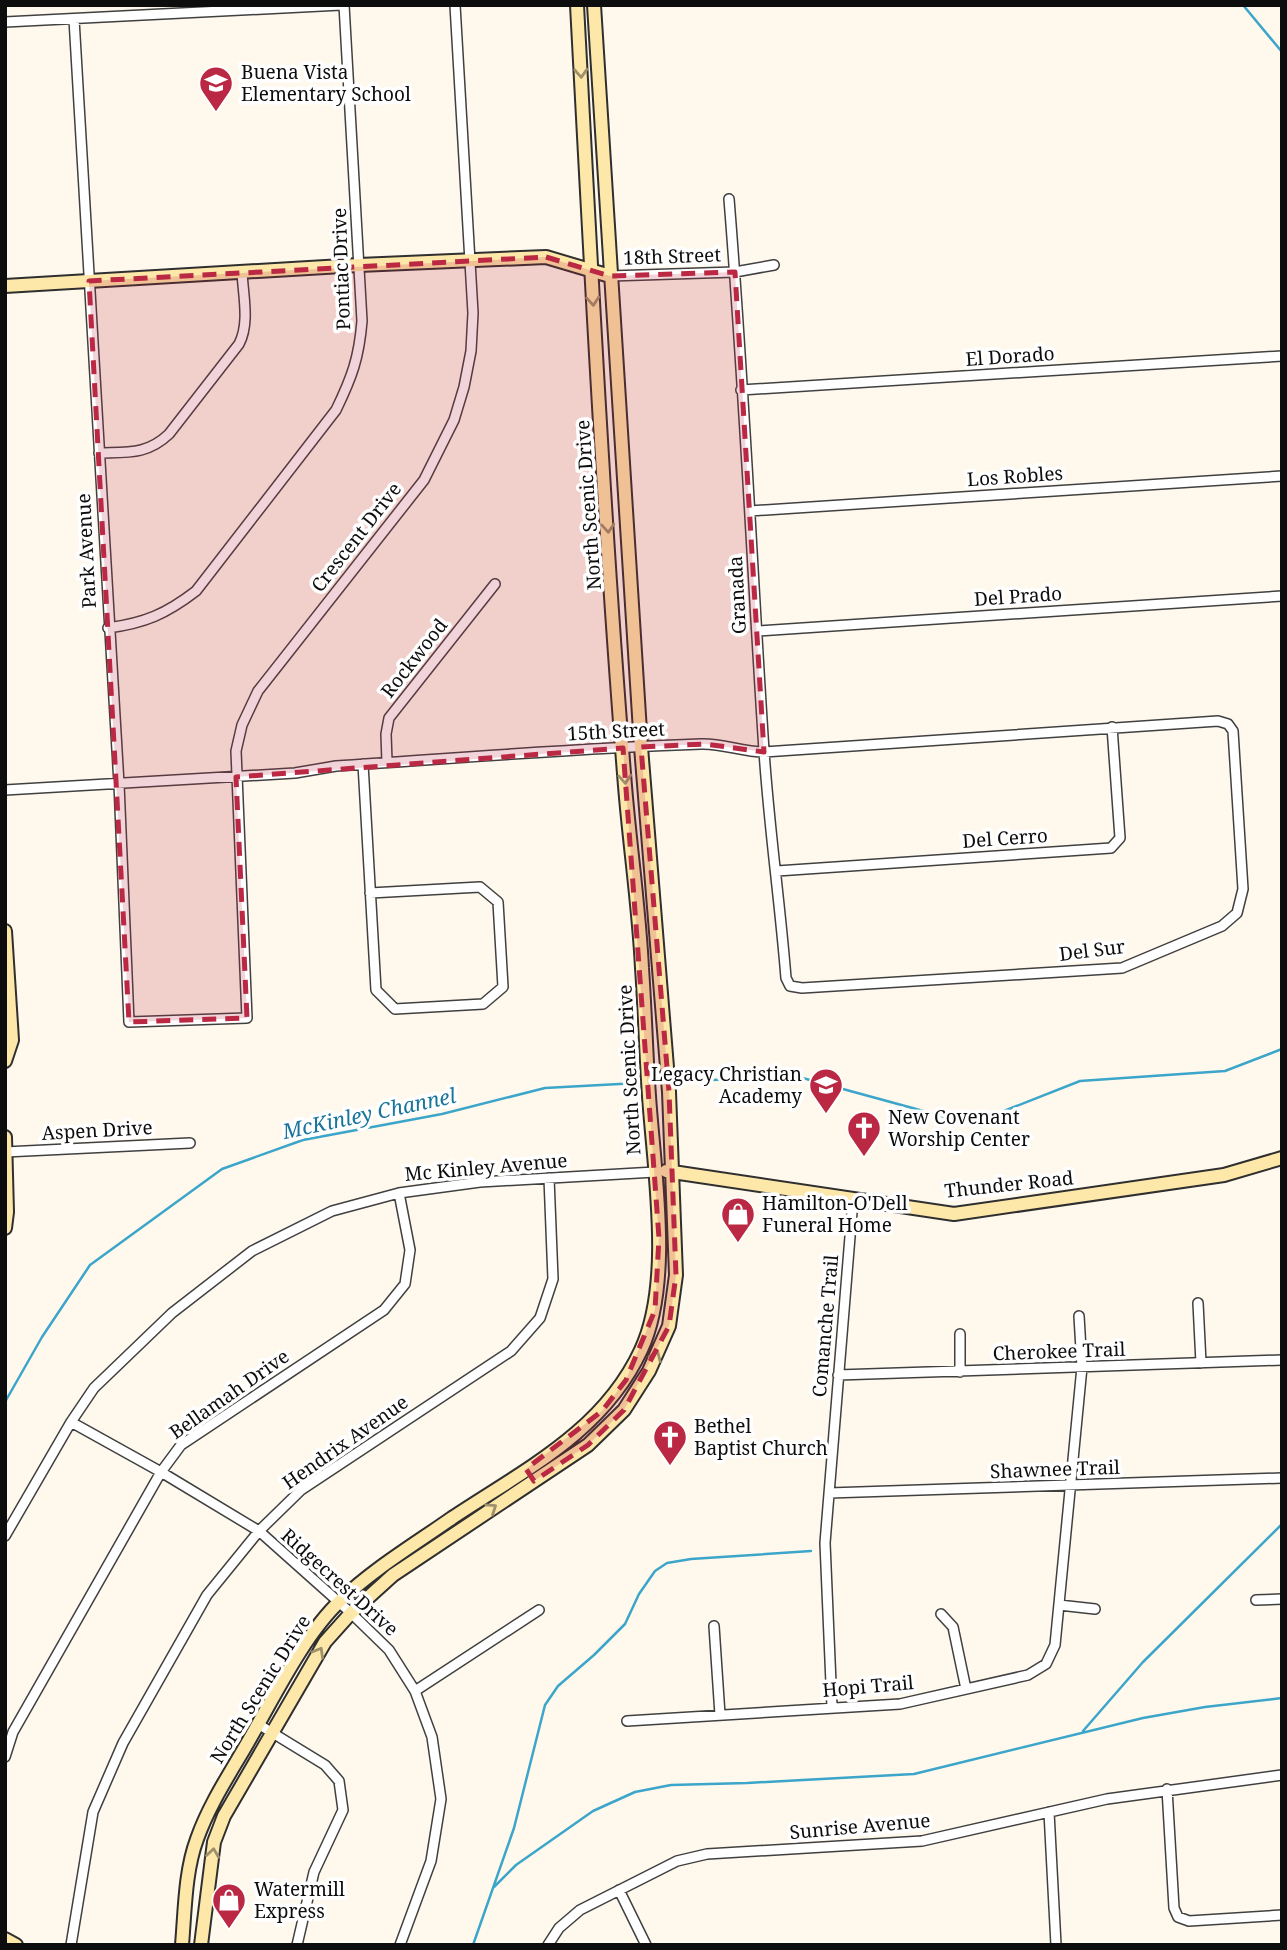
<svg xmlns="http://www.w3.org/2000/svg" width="1287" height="1950" font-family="'Noto Serif',serif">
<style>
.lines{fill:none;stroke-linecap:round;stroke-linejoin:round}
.stream{stroke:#3ca5ca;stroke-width:2.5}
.street-casing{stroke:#404040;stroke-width:12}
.secondary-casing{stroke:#2f2f2f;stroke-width:16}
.street{stroke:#fff;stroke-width:9}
.secondary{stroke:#fde8aa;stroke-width:12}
.oneway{stroke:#9d906b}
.marked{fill:#ba2843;fill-opacity:0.2;stroke:#ba2843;stroke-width:5;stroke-dasharray:14 9;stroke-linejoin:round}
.labels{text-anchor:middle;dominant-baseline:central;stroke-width:7;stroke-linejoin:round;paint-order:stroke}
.poi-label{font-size:19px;fill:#0d0d0d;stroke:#fff;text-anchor:start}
.street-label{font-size:19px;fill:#0d0d0d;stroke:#fff}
.water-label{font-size:21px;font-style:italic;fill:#19759c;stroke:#fff}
</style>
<rect width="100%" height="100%" fill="#fff9ed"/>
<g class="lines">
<path class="stream" d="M1243,5L1282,52
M680,1081L799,1077L971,1124L1080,1081L1225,1071L1282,1049
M5,1402L42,1337L90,1265L222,1169L303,1140L442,1114L545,1088L638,1083
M1083,1731L1143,1662L1282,1524
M494,1887L516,1865L593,1811L635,1792L671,1785L747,1783L914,1774L1143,1718L1205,1707L1282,1698
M473,1945L514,1828L545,1705L558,1686L594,1655L625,1624L639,1594L655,1571L667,1563L691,1559L811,1551"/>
<g class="street-casing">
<path id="street" d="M74,19L119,784L129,1022L247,1018L236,751L242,725L258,691L424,480L454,420L464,387L471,351L473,313L455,5
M5,22L341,5
M610,276L735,272L774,265
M741,390L1282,356
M99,453C127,452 147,455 169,434L239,344C250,323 243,295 242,272
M750,511L1282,476
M108,628C145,623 166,614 196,591L336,410C352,377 359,358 362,321L344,5
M757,631L1282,596
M387,762L386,734L389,718L495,584
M363,764L376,990L395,1009L483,1004L503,987L498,902L480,887L370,893
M5,790L295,773L336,766C457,758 579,748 701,744C722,743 742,752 764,752L1218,721L1228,724L1233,731L1243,889L1237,913L1222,926L1122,968L802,988L790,986L786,978C780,902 769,827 764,751C752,567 744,383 729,199
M777,871L1111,848L1120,838L1112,727
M5,1152L190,1143
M1198,1303L1201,1363
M960,1372V1334
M838,1375L1282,1360
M71,1422L161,1472L259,1531L351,1613L389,1650L415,1691L432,1737L441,1799L431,1861L400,1945
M829,1493L1282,1478
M5,1536L71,1422L94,1388L172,1313L252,1251L332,1211L399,1193L480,1182L655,1172
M1256,1600L1282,1599
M1059,1605L1095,1609
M941,1614L953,1627L966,1689
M714,1626L720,1715
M415,1691L539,1610
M832,1707L825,1543L853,1200
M627,1721L900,1704L1028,1675L1046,1664L1055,1645L1082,1367L1079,1316
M258,1724L325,1765L339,1781L343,1810L314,1872L297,1945
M5,1757L13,1732L161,1472L181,1445L384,1310L405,1284L410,1250L399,1193
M1167,1789L1174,1908L1178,1917L1189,1921L1282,1915
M1049,1812L1056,1945
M619,1890L646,1945
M71,1945L93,1812L123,1743L207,1595L259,1531L301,1490L511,1351L540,1318L553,1279L549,1178
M548,1945L559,1928L580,1910L677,1861L707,1854L922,1841L1107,1799L1282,1775"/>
</g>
<g class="secondary-casing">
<path id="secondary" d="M5,286L359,265L546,257L610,276
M5,931L12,1040L5,1061
M5,1137L7,1212L5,1228
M666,1171L954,1214L1224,1175L1282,1158
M5,1939L16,1945
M182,1945C185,1910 185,1871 197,1839C210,1802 233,1769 252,1735C276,1693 305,1634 340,1601C373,1569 415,1544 452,1518C524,1470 603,1432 641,1350C673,1282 654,1171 649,1096C646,1053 645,1010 642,968C639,907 630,847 625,786C604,526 591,266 577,5
M201,1945L214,1842L224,1816L325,1642L351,1613L393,1575L588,1445L624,1410L649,1371L669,1326L676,1275L669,1092L641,747L594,5"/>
</g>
<use href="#street" class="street"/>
<use href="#secondary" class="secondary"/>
</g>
<defs><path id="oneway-chevron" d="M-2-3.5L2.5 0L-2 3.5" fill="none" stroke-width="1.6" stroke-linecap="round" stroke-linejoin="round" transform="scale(1.75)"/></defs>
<g class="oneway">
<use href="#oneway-chevron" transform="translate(581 73) rotate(87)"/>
<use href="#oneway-chevron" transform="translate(593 301) rotate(86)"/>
<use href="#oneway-chevron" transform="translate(608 528) rotate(86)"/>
<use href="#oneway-chevron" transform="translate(625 779) rotate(86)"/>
<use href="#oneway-chevron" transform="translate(656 1356) rotate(-66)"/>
<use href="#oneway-chevron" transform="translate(492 1508) rotate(-34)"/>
<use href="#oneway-chevron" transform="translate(319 1652) rotate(-60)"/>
<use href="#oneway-chevron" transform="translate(213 1853) rotate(-82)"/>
</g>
<path class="marked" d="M546,257L610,276L735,272L764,752L705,744L641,747L669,1092L676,1275L669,1326L624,1410L588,1445L534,1481L526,1469L602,1411L626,1380L655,1310L659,1238L623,748L236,777L247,1018L129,1022L89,281Z"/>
<defs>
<g id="school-pin" transform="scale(1.75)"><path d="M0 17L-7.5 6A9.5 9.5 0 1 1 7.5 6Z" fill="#ba2843" stroke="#fff"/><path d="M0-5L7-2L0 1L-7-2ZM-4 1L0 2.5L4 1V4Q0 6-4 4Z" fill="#fff"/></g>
<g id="church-pin" transform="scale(1.75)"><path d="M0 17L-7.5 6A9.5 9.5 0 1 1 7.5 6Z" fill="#ba2843" stroke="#fff"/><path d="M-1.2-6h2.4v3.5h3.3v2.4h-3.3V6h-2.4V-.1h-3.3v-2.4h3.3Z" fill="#fff"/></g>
<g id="shop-pin" transform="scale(1.75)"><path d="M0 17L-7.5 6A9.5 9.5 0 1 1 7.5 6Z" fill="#ba2843" stroke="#fff"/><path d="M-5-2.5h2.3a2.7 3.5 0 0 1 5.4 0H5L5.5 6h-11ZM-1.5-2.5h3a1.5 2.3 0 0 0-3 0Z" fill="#fff"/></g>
</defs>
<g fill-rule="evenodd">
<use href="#school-pin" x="216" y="83"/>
<use href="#school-pin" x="826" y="1085"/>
<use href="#church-pin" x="864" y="1128"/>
<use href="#shop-pin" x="738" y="1214"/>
<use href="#church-pin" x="670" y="1437"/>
<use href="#shop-pin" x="229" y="1900"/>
</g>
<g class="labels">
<g class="poi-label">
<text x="241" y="72">Buena Vista<tspan x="241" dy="22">Elementary School</tspan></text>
<text x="802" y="1074" text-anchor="end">Legacy Christian<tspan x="802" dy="22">Academy</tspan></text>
<text x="888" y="1117">New Covenant<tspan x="888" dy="22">Worship Center</tspan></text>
<text x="762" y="1203">Hamilton-O'Dell<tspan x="762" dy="22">Funeral Home</tspan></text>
<text x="694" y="1426">Bethel<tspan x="694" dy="22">Baptist Church</tspan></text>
<text x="254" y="1889">Watermill<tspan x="254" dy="22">Express</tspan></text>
</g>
<g class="street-label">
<text transform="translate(672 256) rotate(-2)">18th Street</text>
<text transform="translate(341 269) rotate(-92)">Pontiac Drive</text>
<text transform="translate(1010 356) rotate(-4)">El Dorado</text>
<text transform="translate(1015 476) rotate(-4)">Los Robles</text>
<text transform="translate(588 505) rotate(-94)">North Scenic Drive</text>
<text transform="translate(356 537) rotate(-52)">Crescent Drive</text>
<text transform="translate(86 551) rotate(-93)">Park Avenue</text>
<text transform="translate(737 595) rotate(-93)">Granada</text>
<text transform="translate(1018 596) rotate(-4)">Del Prado</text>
<text transform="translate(414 658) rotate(-52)">Rockwood</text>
<text transform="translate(616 731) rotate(-3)">15th Street</text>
<text transform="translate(1005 838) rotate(-4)">Del Cerro</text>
<text transform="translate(1092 950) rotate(-7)">Del Sur</text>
<text transform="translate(629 1070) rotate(-93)">North Scenic Drive</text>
<text transform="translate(97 1130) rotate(-3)">Aspen Drive</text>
<text transform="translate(486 1167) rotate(-5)">Mc Kinley Avenue</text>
<text transform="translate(1009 1184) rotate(-6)">Thunder Road</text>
<text transform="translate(825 1326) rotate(-85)">Comanche Trail</text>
<text transform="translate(1059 1351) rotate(-2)">Cherokee Trail</text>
<text transform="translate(229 1394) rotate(-35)">Bellamah Drive</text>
<text transform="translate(345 1442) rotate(-35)">Hendrix Avenue</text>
<text transform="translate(1055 1469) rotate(-2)">Shawnee Trail</text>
<text transform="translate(340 1582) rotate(42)">Ridgecrest Drive</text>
<text transform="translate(868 1686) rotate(-5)">Hopi Trail</text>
<text transform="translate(260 1689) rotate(-58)">North Scenic Drive</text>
<text transform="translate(860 1826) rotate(-5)">Sunrise Avenue</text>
</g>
<g class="water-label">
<text transform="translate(369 1113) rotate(-12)">McKinley Channel</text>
</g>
</g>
<rect width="1287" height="1950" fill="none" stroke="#0d0d0d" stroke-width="14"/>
</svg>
